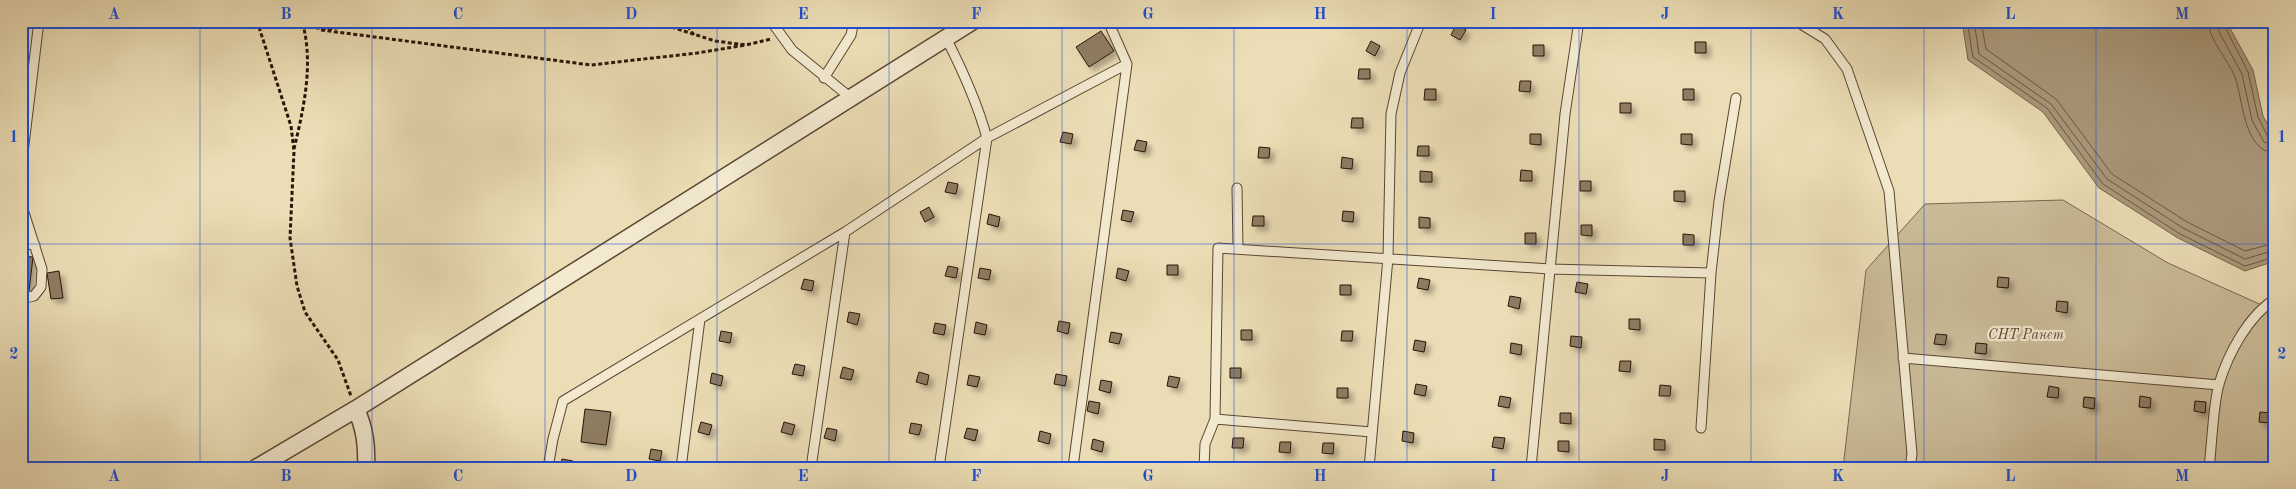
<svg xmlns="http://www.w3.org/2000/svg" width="2296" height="489" font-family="'Old Standard TT',serif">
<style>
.green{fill:#cabb98;stroke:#7a6750}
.water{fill:#a9987a;stroke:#76634c}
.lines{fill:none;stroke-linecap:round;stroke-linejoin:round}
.shore{stroke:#6a5641;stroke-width:1}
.building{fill:#8e7c62;stroke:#2a1308;filter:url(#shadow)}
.lane-casing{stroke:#5a4633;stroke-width:11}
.street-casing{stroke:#5a4633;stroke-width:19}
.path{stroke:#2a1308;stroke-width:3;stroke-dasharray:4 2.5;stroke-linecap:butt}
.lane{stroke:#f2e9cf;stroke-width:9}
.street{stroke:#f2e9cf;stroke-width:16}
.grid{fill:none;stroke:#1d4ed8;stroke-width:1;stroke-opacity:0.55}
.labels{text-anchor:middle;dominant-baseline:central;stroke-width:4.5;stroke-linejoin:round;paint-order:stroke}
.park-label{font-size:14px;font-style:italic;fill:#5a4533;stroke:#f2e9cf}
.neatline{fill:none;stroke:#1d4ed8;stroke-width:2}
.grid-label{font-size:16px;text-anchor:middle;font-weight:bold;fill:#1d4ed8}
</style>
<defs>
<filter id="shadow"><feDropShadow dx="4.5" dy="4.5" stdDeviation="2.5" flood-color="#0004"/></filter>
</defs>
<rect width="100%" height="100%" fill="#ebddb5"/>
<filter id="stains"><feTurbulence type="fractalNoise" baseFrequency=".004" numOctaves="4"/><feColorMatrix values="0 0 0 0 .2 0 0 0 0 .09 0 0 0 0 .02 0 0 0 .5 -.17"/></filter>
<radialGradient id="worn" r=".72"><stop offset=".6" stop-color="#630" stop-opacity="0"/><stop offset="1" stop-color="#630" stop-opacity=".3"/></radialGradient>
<path class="green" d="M2063,200L2168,263L2275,311V468H1843L1866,270L1925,204Z"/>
<path class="water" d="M1962,21H2226L2253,70L2263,116L2275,138V261L2245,271L2178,238L2099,188L2043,112L1968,60Z"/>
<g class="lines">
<path class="shore" d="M1967,21L1973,57L2047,108L2103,184L2180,234L2245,266L2275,257
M1974,21L1979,54L2051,104L2107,179L2183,228L2245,259L2275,250
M1981,21L1986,49L2056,99L2112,174L2187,222L2245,251L2275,243
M2208,21C2209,41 2228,59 2235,77C2243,98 2243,152 2275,153
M2216,21L2217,28L2242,74L2252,120L2264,142L2275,146
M2222,21L2248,72L2258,117L2268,137L2275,139"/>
</g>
<path class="building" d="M1456,25L1466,30L1460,40L1451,35Z
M1101,31L1114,51L1089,67L1076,47Z
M1371,41L1380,46L1375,56L1366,51Z
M1695,42H1706V53H1695Z
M1533,45H1544V56H1533Z
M1359,69H1370V79H1358Z
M1520,81H1531L1530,92L1519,91Z
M1425,89H1436V100H1424Z
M1683,89H1694V100H1683Z
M1620,103H1631V113H1620Z
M1352,118H1363V128H1351Z
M1063,132L1073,134L1071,144L1060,142Z
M1530,134H1541V145L1530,144Z
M1681,134H1692V145L1681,144Z
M1137,140L1147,142L1145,152L1134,150Z
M1418,146H1429V156H1417Z
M1259,147L1270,148L1269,158H1258Z
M1342,157L1353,159L1352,169L1341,168Z
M1521,170L1532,171V181H1520Z
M1420,171L1432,172V182H1420Z
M1580,181H1591V191H1580Z
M948,182L958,184L956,194L945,192Z
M1674,191H1685V202L1674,201Z
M929,207L934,217L925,222L920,212Z
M1123,210L1134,212L1131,222L1121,220Z
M1343,211L1354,212L1353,222L1342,221Z
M989,214L1000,217L998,227L987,224Z
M1253,216H1264V226H1252Z
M1419,217L1430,218V228H1419Z
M1581,225H1592V236L1581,235Z
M1525,233H1536V244H1525Z
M1683,234L1694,235V245H1683Z
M21,256L33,257L29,291H21Z
M1167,265H1178V275H1167Z
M948,266L958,268L956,278L945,276Z
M980,268L991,270L989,280L978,278Z
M1118,268L1129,271L1126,281L1116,278Z
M59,271L63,298L51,299L47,273Z
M1998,277L2009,278L2008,288L1997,287Z
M1419,278L1430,280L1428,290L1417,288Z
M804,279L814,281L812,291L801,289Z
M1577,282L1588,284L1586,294L1575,292Z
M1340,285H1351V295H1340Z
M1510,296L1521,298L1519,309L1508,306Z
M2057,301L2068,302L2067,313L2056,311Z
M849,312L860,314L857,325L847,322Z
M1629,319H1640V330L1629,329Z
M1059,321L1070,323L1068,334L1057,331Z
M976,322L987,325L985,335L974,333Z
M935,323L946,325L944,335L933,333Z
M1241,330H1252V340H1241Z
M721,331L732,333L730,343L719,341Z
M1342,331H1353L1352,341H1341Z
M1111,332L1122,334L1119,344L1109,342Z
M1936,334L1947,335L1945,345L1934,344Z
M1571,336L1582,337L1581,348L1570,346Z
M1415,340L1426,342L1424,352L1413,350Z
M1511,343L1522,345L1521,355L1510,353Z
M1976,343L1987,344L1986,354L1975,353Z
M1620,361H1631L1630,372L1619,371Z
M795,364L805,366L803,376L792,374Z
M843,367L854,370L851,380L840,378Z
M1230,368H1241V378H1230Z
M919,372L929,375L927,385L916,382Z
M712,373L723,376L721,386L710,383Z
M1056,374L1067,376L1065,386L1054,384Z
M969,375L980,377L977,387L967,385Z
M1169,376L1180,378L1177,388L1167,386Z
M1101,380L1112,382L1110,393L1099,390Z
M1416,384L1427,386L1425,396L1414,394Z
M1660,385L1671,386L1670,396H1659Z
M2049,386L2059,388L2058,398L2047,397Z
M1337,388H1348V398H1337Z
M1500,396L1511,398L1509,408L1498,406Z
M2140,396L2151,398L2150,408L2139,407Z
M2084,397L2095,398L2094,409L2083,407Z
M1089,401L1100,403L1098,414L1087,411Z
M2195,401L2206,402L2205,413L2194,411Z
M585,409L611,412L606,445L581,442Z
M2260,412L2271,413L2270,423L2259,422Z
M1560,413H1571V424L1560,423Z
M701,422L712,425L709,435L698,432Z
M784,422L795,425L792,435L781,432Z
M911,423L922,425L919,435L909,433Z
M827,428L837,430L835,441L824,438Z
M967,428L978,430L975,441L964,438Z
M1040,431L1051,434L1049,444L1038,441Z
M1403,431L1414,433L1413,443L1402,441Z
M1494,437L1505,438L1503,449L1492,447Z
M1233,438H1244L1243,448H1232Z
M1093,439L1104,442L1102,452L1091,449Z
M1654,439L1665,440V450H1654Z
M1558,441H1569V452L1558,451Z
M1280,442H1291L1290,453L1279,452Z
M1323,443H1334L1333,454L1322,453Z
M651,449L662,451L660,461L649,459Z
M562,459L573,461L571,468H560Z"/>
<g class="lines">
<g class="lane-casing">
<path id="lane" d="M771,21L792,50L851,98
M1796,21L1825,39L1847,69L1889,191L1912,454L1910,468
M824,78L851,35L854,21
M21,169L39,21
M1237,188L1238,249
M21,203L42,269L41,287L34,296L21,299
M21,243L35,245
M1903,358L2219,385
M1215,419L1372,432
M1701,428L1711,273L1719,201L1736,98
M1073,467L1127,64L1108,21
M548,468L553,439L563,401L845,232L987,138L1127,64
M681,468L700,319
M811,468L845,232
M939,468L987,138C977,102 963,71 946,38
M1204,468L1205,444L1215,419L1218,248L1550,269L1711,273
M1369,468L1388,258L1391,114L1400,73L1421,21
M1531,468L1565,114L1579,21
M2209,468C2212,444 2213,405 2219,384C2228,354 2248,316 2275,299"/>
</g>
<g class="street-casing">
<path id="street" d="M356,409C365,429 367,446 366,468
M256,468L356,409L973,21"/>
</g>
<path class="path" d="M257,21L291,126L294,151L290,238L297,286L305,312L338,360L351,396
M653,21L715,41L746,45L771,39
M684,21L694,35
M303,24C319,30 337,32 352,21
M321,30L591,65L697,53L746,45
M294,149C304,107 314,63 302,21"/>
<use href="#lane" class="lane"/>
<use href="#street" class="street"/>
</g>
<path class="grid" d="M200,21V468M372,21V468M545,21V468M717,21V468M889,21V468M1062,21V468M1234,21V468M1407,21V468M1579,21V468M1751,21V468M1924,21V468M2096,21V468M21,244H2275"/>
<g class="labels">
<g class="park-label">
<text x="2026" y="335">СНТ Ранет</text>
</g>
</g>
<rect width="2296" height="489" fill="none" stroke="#ebddb5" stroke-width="55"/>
<rect x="28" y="28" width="2240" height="434" class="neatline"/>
<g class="grid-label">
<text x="114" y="19">A</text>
<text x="286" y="19">B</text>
<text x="458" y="19">C</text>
<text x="631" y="19">D</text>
<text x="803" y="19">E</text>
<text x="976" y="19">F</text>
<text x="1148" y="19">G</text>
<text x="1320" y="19">H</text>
<text x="1493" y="19">I</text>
<text x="1665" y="19">J</text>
<text x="1838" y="19">K</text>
<text x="2010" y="19">L</text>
<text x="2182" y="19">M</text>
<text x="14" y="142">1</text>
<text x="2282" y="142">1</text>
<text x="14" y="359">2</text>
<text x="2282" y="359">2</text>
<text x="114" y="481">A</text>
<text x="286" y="481">B</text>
<text x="458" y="481">C</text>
<text x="631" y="481">D</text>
<text x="803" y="481">E</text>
<text x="976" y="481">F</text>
<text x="1148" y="481">G</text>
<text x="1320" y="481">H</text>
<text x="1493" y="481">I</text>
<text x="1665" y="481">J</text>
<text x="1838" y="481">K</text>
<text x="2010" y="481">L</text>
<text x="2182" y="481">M</text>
</g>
<rect width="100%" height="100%" filter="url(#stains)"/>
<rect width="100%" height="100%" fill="url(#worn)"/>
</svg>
